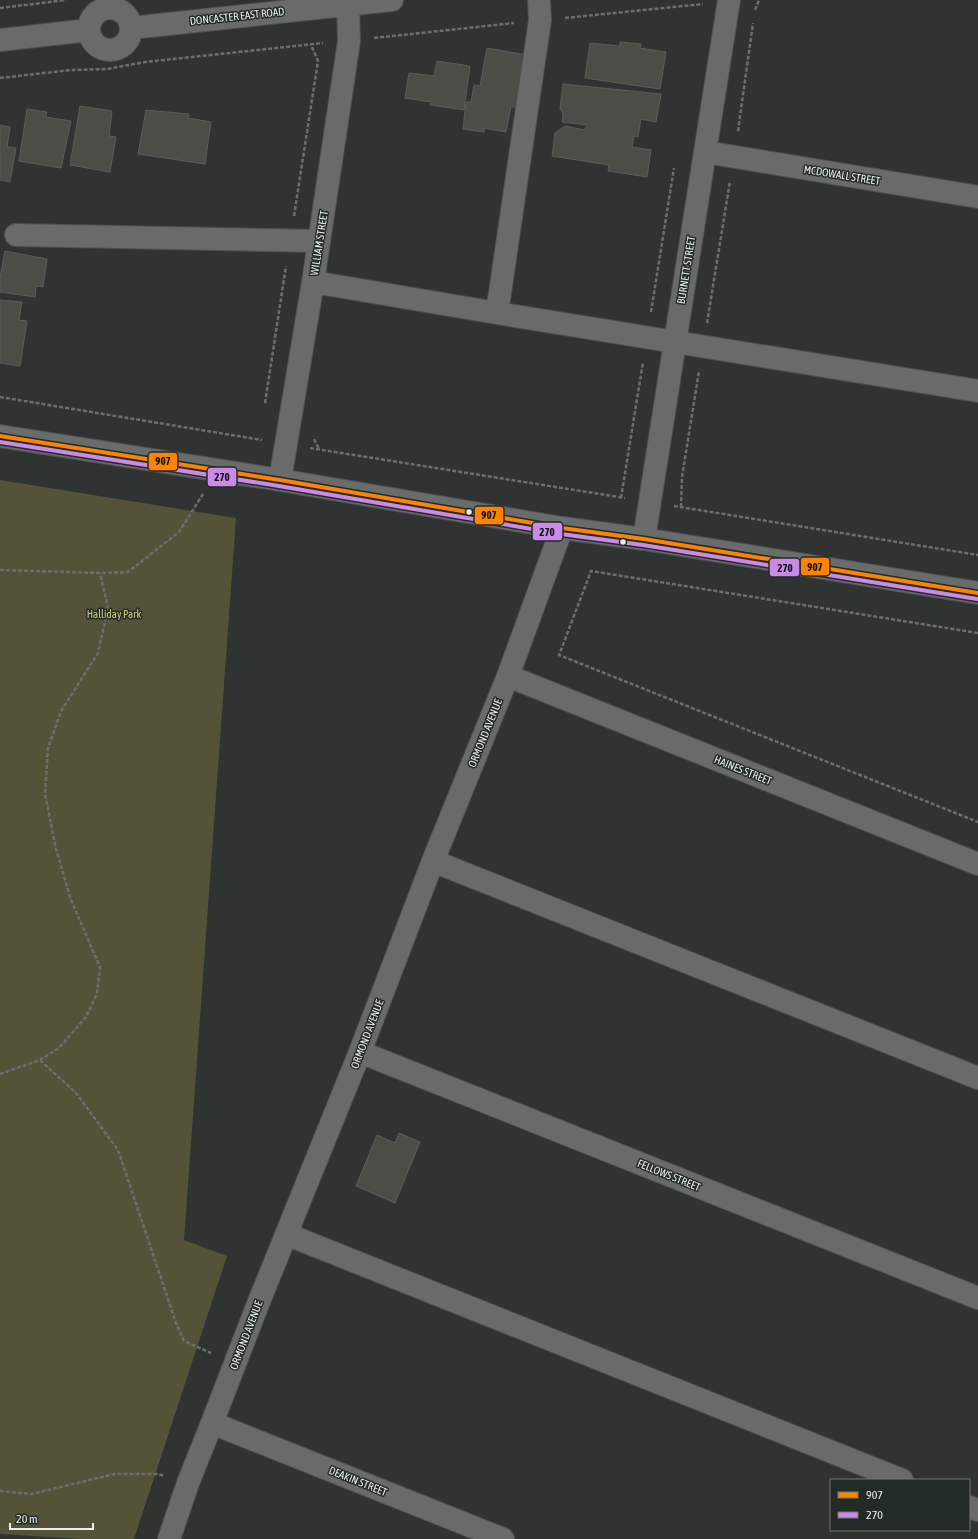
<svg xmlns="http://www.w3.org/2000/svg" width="978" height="1539" font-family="'Asap Condensed',sans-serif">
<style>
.green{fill:#545337}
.building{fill:#494f46;stroke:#5a5d5b}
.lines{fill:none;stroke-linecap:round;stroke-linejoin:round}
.minor-casing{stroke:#4e504f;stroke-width:24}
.major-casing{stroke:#4e504f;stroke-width:24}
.path{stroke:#6b6e6d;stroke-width:2.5;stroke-dasharray:4 2;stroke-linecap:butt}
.minor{stroke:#696a6a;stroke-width:22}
.major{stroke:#686c6a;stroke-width:22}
.bus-1-casing{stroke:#232b26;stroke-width:7}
.bus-2-casing{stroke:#232b26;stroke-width:7}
.bus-1{stroke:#ff8200;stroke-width:4}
.bus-2{stroke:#ca8be6;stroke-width:4}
.bus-dot{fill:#eaefec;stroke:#232b26;stroke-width:1.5}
.labels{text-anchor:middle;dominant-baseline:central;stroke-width:3;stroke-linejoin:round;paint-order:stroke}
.street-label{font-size:11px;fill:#eaefec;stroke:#232b26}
.park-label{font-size:11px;fill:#d4d081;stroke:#232b26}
.line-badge{stroke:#232b26;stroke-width:1.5}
.pale-badge-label{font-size:11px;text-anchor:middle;font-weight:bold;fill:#111}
</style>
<rect width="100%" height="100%" fill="#2f3331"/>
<path class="green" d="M0,480L236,518L184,1240L227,1256L134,1539H81L0,1534Z"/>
<path class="building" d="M620,42L641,44L640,48L666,52L660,89L585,78L590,43L620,46Z
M487,48L527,55L518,107H511L506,132L484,128V132L463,129L466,102H471L474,85L480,86Z
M437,61L470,66L464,110L430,105L431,102L405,98L409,73L434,76Z
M563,84L661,94L656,122L641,119L638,137L634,136L632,147L651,150L647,177L608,171L609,165L552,156L555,133L565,126L585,130L587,125L562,122L563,114L560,108Z
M80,106L112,111L109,136L116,137L110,172L70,165Z
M27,109L47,112L46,117L71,121L61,168L19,161Z
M146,110L189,114L188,118L211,122L205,164L138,154Z
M0,125L10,127L7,147L16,148L10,182L0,180Z
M5,251L47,259L43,287L36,286L35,297L0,292V278Z
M0,300L22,302L19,320L27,321L20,366L0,363Z
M399,1133L420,1142L395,1203L356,1186L377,1135L395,1143Z"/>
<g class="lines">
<g class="minor-casing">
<path id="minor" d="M89 29a21 21 0 1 1 42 0a21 21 0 1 1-42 0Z
M131,28L392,0
M0,40L89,30
M705,152L978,197
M16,235L319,241
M313,282L497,313L978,391
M497,313L540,20L539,0
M280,480L313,282L349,41L348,5
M644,539L729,0
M508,676L978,864
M433,861L978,1078
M360,1052L978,1298
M286,1234L902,1480
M212,1423L503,1539
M969,1507L978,1510
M169,1539L188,1483L212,1423L258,1304L360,1052L433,861L508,676L562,528"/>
</g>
<g class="major-casing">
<path id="major" d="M0,436L280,480L562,528L644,539L978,593"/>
</g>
<path class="path" d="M0,8L66,0
M755,10L759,0
M565,18L703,4
M374,38L514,23
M0,78L71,70L107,69L145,62L323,43
M738,131L753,23
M294,216L318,61L311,45
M651,312L674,168
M707,323L730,181
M0,397L262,440
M265,403L286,266
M314,439L319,449
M310,448L625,498
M621,498L643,362
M674,506L978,555
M681,507L682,477L699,371
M0,570L100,573L128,572L179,532L203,494
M978,633L591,571L559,655L978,822
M40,1060L76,1093L118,1150L176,1323L184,1341L211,1353
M0,1074L40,1060L59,1048L86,1017L97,994L100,967L71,900L56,849L45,794L48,748L61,711L98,653L108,608L100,573
M0,1491L32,1494L114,1474H158L165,1476"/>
<use href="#minor" class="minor"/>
<use href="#major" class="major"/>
<g class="bus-1-casing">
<path id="bus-1" d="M0,436L280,480L562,528L644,539L978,593"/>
</g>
<g class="bus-2-casing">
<path id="bus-2" d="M0,442L279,486L561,534L643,545L977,599"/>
</g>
<use href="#bus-1" class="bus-1"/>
<use href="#bus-2" class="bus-2"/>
</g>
<g class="bus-dot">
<circle cx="469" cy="512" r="3.5"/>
<circle cx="623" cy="542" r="3.5"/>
</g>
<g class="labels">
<g class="street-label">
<text transform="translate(237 16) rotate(-6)">DONCASTER EAST ROAD</text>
<text transform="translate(842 175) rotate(9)">MCDOWALL STREET</text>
<text transform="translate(319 243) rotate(-81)">WILLIAM STREET</text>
<text transform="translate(686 270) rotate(-81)">BURNETT STREET</text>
<text transform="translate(485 733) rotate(-68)">ORMOND AVENUE</text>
<text transform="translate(743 770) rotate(22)">HAINES STREET</text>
<text transform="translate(367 1034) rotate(-69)">ORMOND AVENUE</text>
<text transform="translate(669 1175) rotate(22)">FELLOWS STREET</text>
<text transform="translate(246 1335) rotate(-69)">ORMOND AVENUE</text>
<text transform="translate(358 1481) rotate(22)">DEAKIN STREET</text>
</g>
<g class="park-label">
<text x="114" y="614">Halliday Park</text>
</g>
</g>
<g class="line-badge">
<rect x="148" y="452" width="30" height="19" rx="4" fill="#ff8200"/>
<rect x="207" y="467" width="30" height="20" rx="4" fill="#ca8be6"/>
<rect x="474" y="506" width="30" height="19" rx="4" fill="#ff8200"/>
<rect x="532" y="522" width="31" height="19" rx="4" fill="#ca8be6"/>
<rect x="800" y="557" width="30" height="19" rx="4" fill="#ff8200"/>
<rect x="769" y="558" width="31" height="19" rx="4" fill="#ca8be6"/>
</g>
<g class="pale-badge-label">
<text x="163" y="465">907</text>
<text x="222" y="481">270</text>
<text x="489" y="519">907</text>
<text x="547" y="536">270</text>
<text x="815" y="571">907</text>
<text x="785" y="572">270</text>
</g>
<rect x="830" y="1479" width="140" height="52" fill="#232b26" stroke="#737975"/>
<rect x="838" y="1492" width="20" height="6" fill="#ff8200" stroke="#737975"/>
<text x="866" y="1499" font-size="12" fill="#eaefec">907</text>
<rect x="838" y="1512" width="20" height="6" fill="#ca8be6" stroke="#737975"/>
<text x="866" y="1519" font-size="12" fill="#eaefec">270</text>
<path d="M10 1523v6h83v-6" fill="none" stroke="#eaefec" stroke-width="2"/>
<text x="16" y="1523" font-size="12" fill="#eaefec" stroke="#232b26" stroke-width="3" paint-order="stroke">20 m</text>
</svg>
